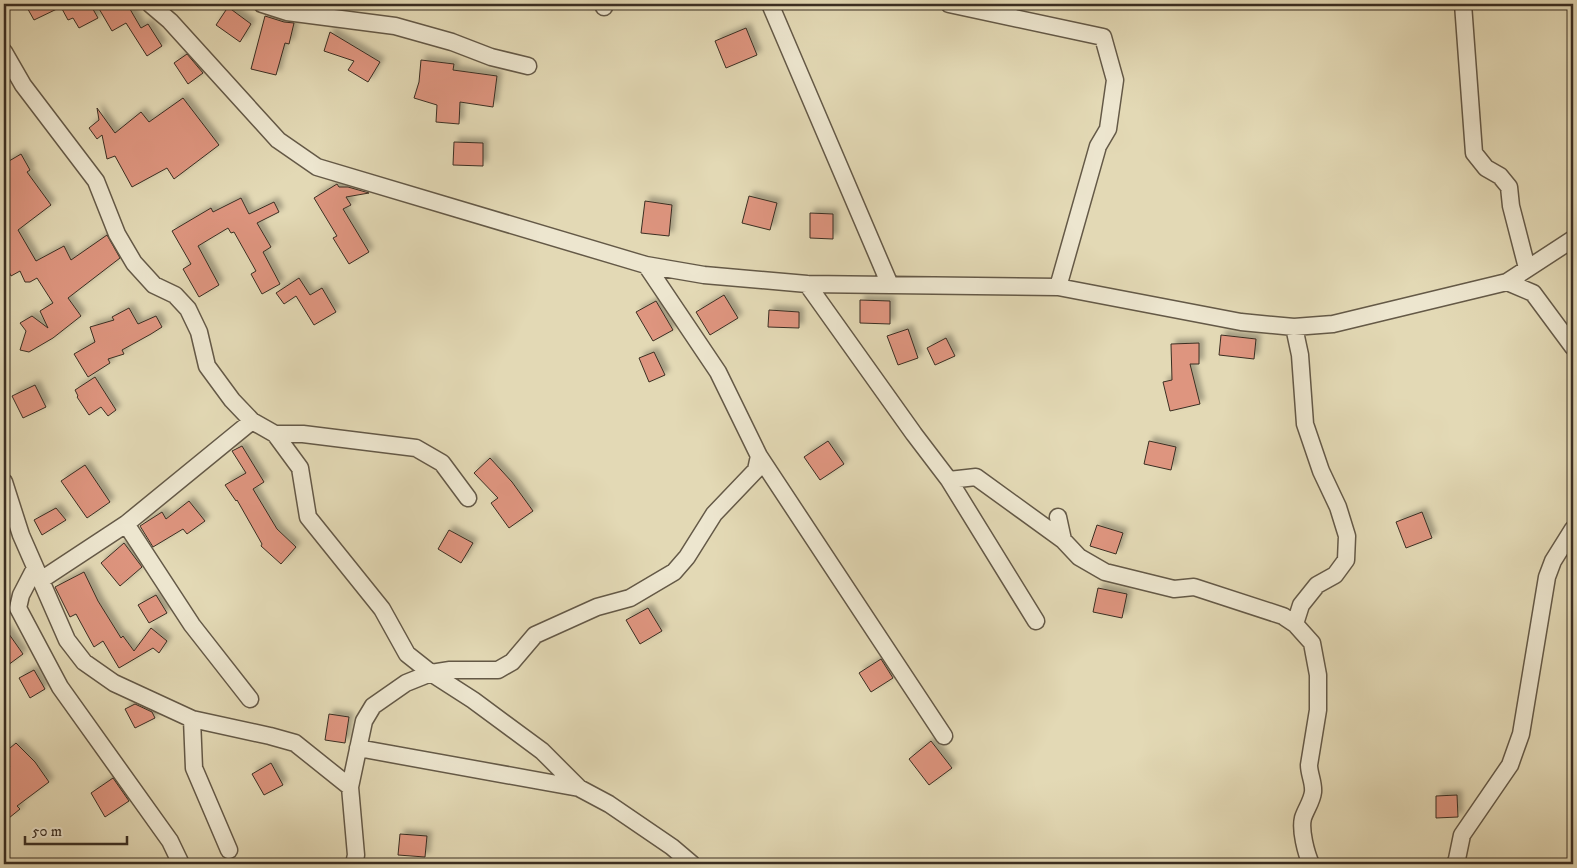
<svg xmlns="http://www.w3.org/2000/svg" width="1577" height="868" font-family="'IM FELL DW Pica',serif">
<style>
.building{fill:#de957f;stroke:#3a2e22;filter:url(#shadow)}
.lines{fill:none;stroke-linecap:round;stroke-linejoin:round}
.minor-casing{stroke:#645947;stroke-width:19}
.minor{stroke:#ede6cf;stroke-width:16}
</style>
<defs>
<filter id="shadow"><feDropShadow dx="4.5" dy="-4.5" stdDeviation="2.5" flood-color="#0004"/></filter>
</defs>
<rect width="100%" height="100%" fill="#e3d9b5"/>
<filter id="stains"><feTurbulence type="fractalNoise" baseFrequency=".004" numOctaves="4"/><feColorMatrix values="0 0 0 0 .2 0 0 0 0 .09 0 0 0 0 .02 0 0 0 .5 -.17"/></filter>
<radialGradient id="worn" r=".72"><stop offset=".6" stop-color="#630" stop-opacity="0"/><stop offset="1" stop-color="#630" stop-opacity=".3"/></radialGradient>
<path class="building" d="M25,4H90L98,18L79,28L73,18L68,20L61,7L34,20Z
M105,4H127L141,28L148,24L162,46L147,56L126,23L112,31L98,7Z
M228,7L251,24L240,42L216,25Z
M265,16L284,22L294,23L289,44L285,43L276,75L251,69Z
M746,28L757,55L726,68L715,41Z
M330,32L380,62L368,82L348,70L354,61L324,51Z
M187,54L203,73L188,84L174,63Z
M421,60L454,64L453,70L497,76L493,107L460,102L459,124L436,122L437,105L414,98L419,82Z
M183,98L219,145L174,179L167,168L132,187L115,156L107,159L102,135L97,139L89,128L99,120L97,108L115,133L141,112L149,122Z
M454,142L483,143V166L453,165Z
M21,154L30,170L27,172L51,205L18,230L36,261L64,246L71,260L107,235L120,258L68,298L81,316L53,338L29,352L20,350L26,331L20,323L32,316L48,328L40,311L53,303L37,278L30,282H25L20,271L11,276L4,261V164Z
M337,184L339,187H348L369,193L346,197L351,205L343,209L369,252L349,264L333,238L337,236L314,198Z
M749,196L777,203L770,230L742,223Z
M241,198L249,214L274,202L279,212L257,223L271,247L263,252L280,284L262,294L251,274L256,271L234,232L231,233L228,228L198,246L219,285L199,297L183,269L191,264L172,231L211,208L213,212Z
M645,201L672,205L669,236L641,233Z
M810,213L833,214V239L810,238Z
M299,278L310,295L322,288L336,312L314,325L296,296L284,304L276,293Z
M724,295L738,318L710,335L696,312Z
M860,300L890,301V324L860,323Z
M656,301L673,330L653,341L636,312Z
M129,308L138,324L156,316L162,327L151,334L122,350L124,354L108,359L110,363L88,377L74,354L95,342L90,327L114,320L112,317Z
M769,310L799,312V328L768,327Z
M908,329L918,358L898,365L887,336Z
M1221,335L1256,339L1254,359L1219,355Z
M946,338L955,356L935,365L927,348Z
M1199,343V364H1190L1200,404L1170,411L1163,382L1172,380L1171,344Z
M654,352L665,375L649,382L639,358Z
M95,377L116,410L108,416L101,407L89,415L77,397L78,396L75,390Z
M35,385L46,407L23,418L12,396Z
M828,441L844,464L820,480L804,457Z
M1149,441L1176,447L1171,470L1144,464Z
M242,446L264,482L253,489L277,529L296,547L281,564L261,546L262,544L237,500L236,501L225,485L246,473L232,451Z
M490,458L512,482L533,511L509,528L491,503L498,498L474,473Z
M85,465L110,502L87,518L61,481Z
M189,501L205,521L187,534L183,529L153,547L140,526L162,512L166,519Z
M56,508L66,520L42,535L34,520Z
M1422,512L1432,538L1406,548L1396,522Z
M1097,525L1123,533L1116,554L1090,546Z
M449,530L473,543L461,563L438,549Z
M124,543L142,567L120,586L101,563Z
M84,572L98,601L121,638L123,636L134,651L151,628L167,641L159,653L153,648L119,668L103,641L94,647L76,614L70,617L55,587Z
M1098,588L1127,594L1122,618L1093,612Z
M156,595L167,613L149,623L138,605Z
M648,608L662,631L640,644L626,620Z
M4,627L23,654L4,668Z
M881,659L893,678L871,692L859,673Z
M34,670L45,689L30,698L19,678Z
M135,704L152,712L155,718L135,728L125,709Z
M329,714L349,717L345,743L325,740Z
M931,741L952,768L929,785L909,759Z
M16,743L35,762L49,782L17,806L20,809L9,818L4,811V773L10,767L4,760V753Z
M271,763L283,785L264,795L252,774Z
M113,778L129,801L105,817L91,793Z
M1457,795L1458,817L1436,818V796Z
M400,834L427,836L425,857L398,855Z"/>
<g class="lines">
<g class="minor-casing">
<path id="minor" d="M150,4L170,21L278,140L317,167L646,265L704,275L807,284L1058,287L1241,322L1294,327L1333,324L1507,282L1573,239
M262,4L287,12L395,26L452,42L491,57L528,66
M770,4L890,285
M949,4L1103,37L1115,80L1108,129L1098,146L1058,287
M1463,4L1474,153L1486,168L1500,176L1509,187L1511,206L1527,268
M604,7V4
M4,52L23,85L96,181L117,234L134,263L154,285L175,295L188,309L199,332L207,366L232,400L252,421L275,434L300,468L308,517L382,609L407,654L431,673L473,700L542,751L579,788L609,804L672,847L692,864
M1507,282L1533,293L1573,347
M807,284L914,434L949,480L1036,621
M1294,327L1300,355L1305,424L1321,471L1338,507L1347,536L1346,560L1335,575L1317,585L1301,605L1295,624
M275,434H303L416,448L442,463L468,498
M759,456L944,736
M949,480L976,477L1063,540
M4,482L21,535L67,640L84,662L114,683L192,719L270,736L295,743L350,787
M1058,517L1063,540L1079,557L1105,572L1174,589L1194,587L1283,616L1295,624L1312,643L1318,675V710L1309,765C1309,774 1314,783 1313,792C1312,801 1306,809 1303,818C1300,830 1306,853 1311,864
M126,524L192,625L250,699
M35,568L21,595L18,608L60,687L170,841L181,864
M41,580L126,524L252,421
M192,719L194,768L229,850
M358,748L579,788
M354,864L356,855L350,787L364,721L373,706L406,683L431,673L450,670H498L512,662L535,635L597,607L630,598L674,572L687,557L714,514L756,470L759,456L718,372L646,265
M1455,864L1457,859L1462,835L1510,765L1521,734L1547,577L1553,561L1573,529"/>
</g>
<use href="#minor" class="minor"/>
</g>
<rect width="1577" height="868" fill="none" stroke="#e3d9b5" stroke-width="20"/>
<rect x="5" y="5" width="1567" height="858" fill="none" stroke="#3a2e22" stroke-width="2.5"/>
<rect x="10" y="10" width="1557" height="848" fill="none" stroke="#3a2e22"/>
<path d="M25 836v8h102v-8" fill="none" stroke="#3a2e22" stroke-width="2.5"/>
<text x="32" y="836" font-size="15" fill="#3a2e22" stroke="#ede6cf" stroke-width="4" paint-order="stroke">50 m</text>
<rect width="100%" height="100%" filter="url(#stains)"/>
<rect width="100%" height="100%" fill="url(#worn)"/>
</svg>
